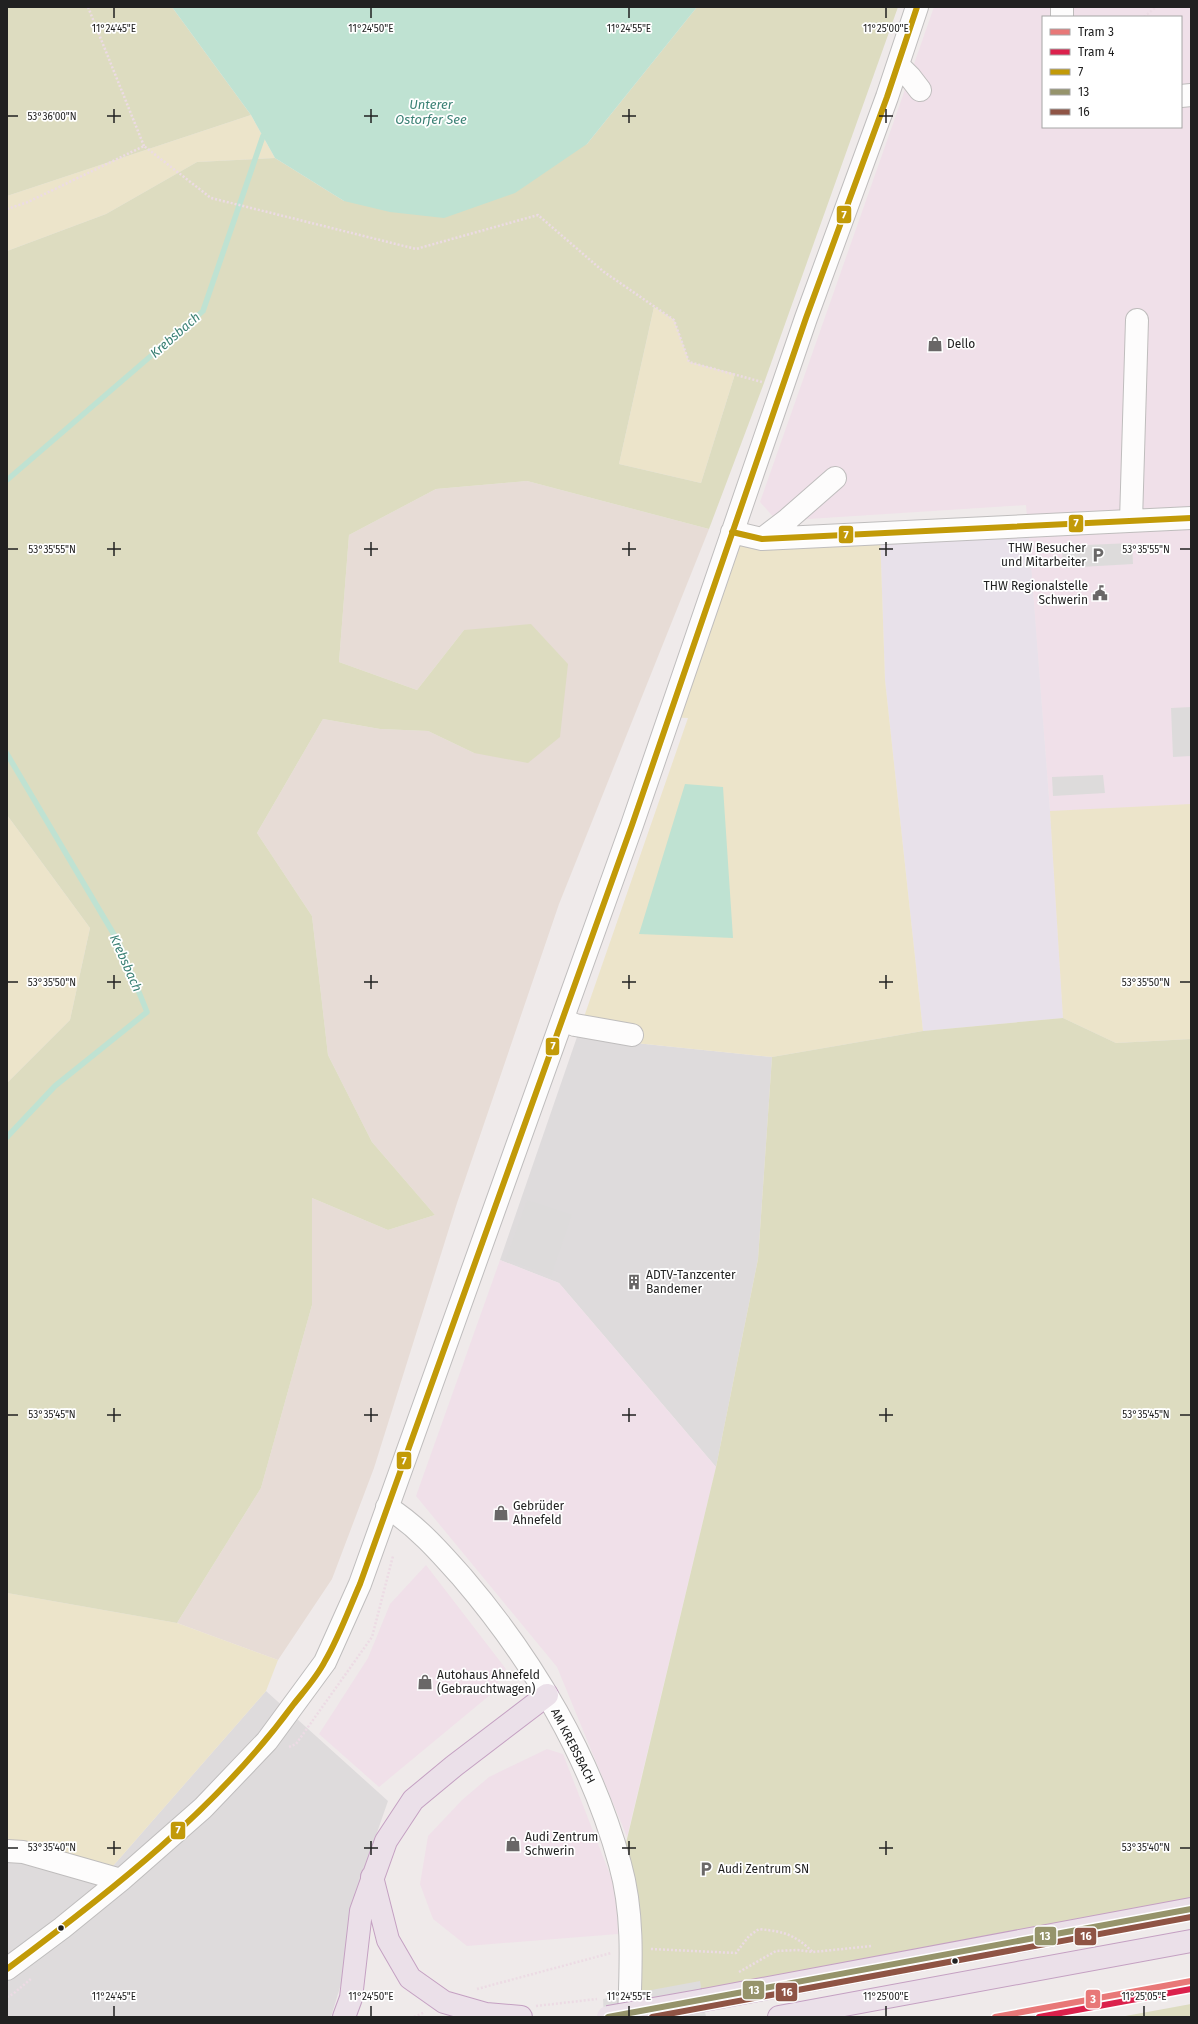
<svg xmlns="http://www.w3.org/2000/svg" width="1198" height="2024" font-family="'Fira Sans',sans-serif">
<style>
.residential{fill:#dedbdc}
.commercial{fill:#f0e0e9;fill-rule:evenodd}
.industrial{fill:#e8e1ea}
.religious{fill:#dddbdb}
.farmland{fill:#e7dcd6}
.grass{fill:#ece4ca}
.forest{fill:#dddcc0;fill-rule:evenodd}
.water{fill:#bfe2d2}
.pier{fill:#dedcdc}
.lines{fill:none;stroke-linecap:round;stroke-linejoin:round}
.stream{stroke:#bfe2d2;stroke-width:5.5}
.minor-casing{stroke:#bfbdbd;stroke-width:24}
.highway-casing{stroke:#c4a0c2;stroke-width:24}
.path{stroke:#ecdbe4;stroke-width:2.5;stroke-dasharray:2 2;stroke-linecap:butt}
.minor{stroke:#fdfcfc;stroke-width:22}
.highway{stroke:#ebe0e9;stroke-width:22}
.highway-bridge-casing{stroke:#c4a0c2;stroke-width:24;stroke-linecap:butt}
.highway-bridge{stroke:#ebe0e9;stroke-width:22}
.bus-1-casing{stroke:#fff;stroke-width:9}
.bus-2-casing{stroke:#fff;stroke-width:9}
.bus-3-casing{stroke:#fff;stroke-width:9}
.bus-1{stroke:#c29a08;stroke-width:6}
.bus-2{stroke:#96946b;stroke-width:6}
.bus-3{stroke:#8f5445;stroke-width:6}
.tram-1-casing{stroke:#fff;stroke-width:9}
.tram-2-casing{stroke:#fff;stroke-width:9}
.tram-1{stroke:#e87878;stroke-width:6}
.tram-2{stroke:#db214c;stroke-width:6}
.ticks{fill:none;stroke:#212121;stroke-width:1.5}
.bus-dot{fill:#212121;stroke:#fff;stroke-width:1.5}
.labels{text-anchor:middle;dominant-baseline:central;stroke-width:3.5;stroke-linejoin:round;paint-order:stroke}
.poi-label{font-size:12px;fill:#212121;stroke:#fff;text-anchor:start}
.street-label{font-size:12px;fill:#212121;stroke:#fff}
.water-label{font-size:13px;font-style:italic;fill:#3b8175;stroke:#fff}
.ticks-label{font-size:10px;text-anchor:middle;fill:#212121;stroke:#fff;stroke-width:3.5;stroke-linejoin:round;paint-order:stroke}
.line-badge{stroke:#fff;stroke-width:1.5}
.badge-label{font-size:11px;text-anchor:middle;font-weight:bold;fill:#fff}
</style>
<rect width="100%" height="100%" fill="#efeaea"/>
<path class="residential" d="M577,1037L772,1057L758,1259L716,1467L559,1283L500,1260Z
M266,1691L388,1801L357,1890L348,1961L331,2017H7V1851L113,1866Z"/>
<path class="commercial" d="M934,7H1191V1039L1063,1018L1050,811L1026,505L777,521L760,502ZM1043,17H1181V127H1043Z
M500,1260L559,1283L716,1467L627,1837L557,1667L416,1496Z
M426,1565L506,1669L490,1695L379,1787L319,1734L368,1658L390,1604Z
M547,1749L563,1754L616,1890L618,1934L467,1946L433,1919L420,1884L428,1836L462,1800L489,1777Z"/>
<path class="industrial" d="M1028,526L1050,811L1063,1018L923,1031L885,680L880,532Z"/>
<path class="religious" d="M1132,543L1133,564L1063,568L1062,546Z
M1191,707V756L1173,757L1171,708Z
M1103,775L1105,793L1053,796L1052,777Z
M527,1200L572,1215L551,1276L506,1259Z"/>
<path class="farmland" d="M527,481L709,529L559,904L457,1203L374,1468L332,1579L278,1660L177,1623L261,1488L312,1305V1198L388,1230L435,1215L372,1142L328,1055L312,916L257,833L323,719L380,729L428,731L474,753L464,630L417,690L339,662L349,535L436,489Z"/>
<path class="grass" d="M251,115L275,158L197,162L106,214L7,251V196Z
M654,307L674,320L689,362L735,374L701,483L619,464Z
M732,532H880L885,680L923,1031L772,1057L577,1037L688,718L669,717Z
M1191,804V1039L1116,1043L1063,1018L1050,811Z
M7,815L90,928L70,1020L7,1083Z
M7,1593L177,1623L278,1660L266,1691L113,1866L7,1851Z"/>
<path class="forest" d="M7,7H172L251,115L7,196Z
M697,7H898L764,383L709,529L527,481L436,489L349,535L339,662L417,690L464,630L531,624L568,664L560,737L528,763L474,753L428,731L380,729L323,719L257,833L312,916L328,1055L372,1142L435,1215L388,1230L312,1198V1305L261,1488L177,1623L7,1593V1083L70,1020L90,928L7,815V251L106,214L197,162L275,158L344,201L587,144ZM654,307L674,320L689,362L735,374L701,483L619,464Z
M1063,1018L1116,1043L1191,1039V1909L635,2012L621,1864L716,1467L758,1259L772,1057L923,1031Z
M1191,2004V2017H1120Z"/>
<path class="water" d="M172,7H697L587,144L515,193L444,218L390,212L344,201L275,158L251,115Z
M685,784L723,787L733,938L639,934Z"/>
<path class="pier" d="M700,1981L706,2017H604L603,1999Z"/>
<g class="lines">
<path class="stream" d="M7,480L203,311L263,136
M7,754L119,943L147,1012L55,1086L7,1137"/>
<g class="minor-casing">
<path id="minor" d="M1062,17V7
M898,65L910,77L920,90
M1181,96L1191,95
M1131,521L1137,320
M732,532L762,539L1191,518
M762,539L787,520L835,478
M563,1020L575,1025L632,1035
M387,1507C417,1526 439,1551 462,1577C533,1660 591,1758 620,1864C634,1914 631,1965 629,2017
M7,1851L23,1852L121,1880
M7,1969L62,1928L121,1880L203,1808L267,1741L325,1662L360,1584L632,825L806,318L887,97L917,7"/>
</g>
<g class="highway-casing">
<path id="highway" d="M372,1877L388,1940L410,1978L444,2002L486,2014L521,2017
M704,2000L1191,1909
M344,2017L351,1998L361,1911L386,1841L413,1800L454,1766L547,1695
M779,2017L1191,1941"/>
</g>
<path class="path" d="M88,7L144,146
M1144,17L1156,7
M7,209L28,202L144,146L211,198L416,249L538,215L604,272L674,320L689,362L762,382
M289,1747L296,1744L372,1637L393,1556
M651,1949L736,1953L749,1936L759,1929C786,1932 793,1934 813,1952
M739,1972L776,1951L798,1950L813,1952L872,1946
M477,1989L611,1953
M7,1997L13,1994L32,1978
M536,2006L597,1999
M414,2017L425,2012"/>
<use href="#minor" class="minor"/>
<use href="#highway" class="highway"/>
<g class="highway-bridge-casing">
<path id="highway-bridge" d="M608,2017L704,2000"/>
</g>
<use href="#highway-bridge" class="highway-bridge"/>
<g class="bus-1-casing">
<path id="bus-1" d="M732,532L762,539L1191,518
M7,1969C110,1892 216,1810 293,1705C304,1691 317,1677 325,1661C339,1637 349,1609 360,1584L632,825L806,318L887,97L917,7"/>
</g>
<g class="bus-2-casing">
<path id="bus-2" d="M608,2017L1191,1909"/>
</g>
<g class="bus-3-casing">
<path id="bus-3" d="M652,2017L1191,1917"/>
</g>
<use href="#bus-1" class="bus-1"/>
<use href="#bus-2" class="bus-2"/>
<use href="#bus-3" class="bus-3"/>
<g class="tram-1-casing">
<path id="tram-1" d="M995,2017L1191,1981"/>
</g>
<g class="tram-2-casing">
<path id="tram-2" d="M1039,2017L1191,1989"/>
</g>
<use href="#tram-1" class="tram-1"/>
<use href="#tram-2" class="tram-2"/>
</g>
<path class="ticks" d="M114,8V18M371,8V18M629,8V18M886,8V18M114,109V123M371,109V123M629,109V123M886,109V123M8,116H18M107,116H121M364,116H378M622,116H636M879,116H893M114,542V556M371,542V556M629,542V556M886,542V556M8,549H18M107,549H121M364,549H378M622,549H636M879,549H893M1180,549H1190M114,975V989M371,975V989M629,975V989M886,975V989M8,982H18M107,982H121M364,982H378M622,982H636M879,982H893M1180,982H1190M114,1408V1422M371,1408V1422M629,1408V1422M886,1408V1422M8,1415H18M107,1415H121M364,1415H378M622,1415H636M879,1415H893M1180,1415H1190M114,1841V1855M371,1841V1855M629,1841V1855M886,1841V1855M8,1848H18M107,1848H121M364,1848H378M622,1848H636M879,1848H893M1180,1848H1190M114,2006V2016M371,2006V2016M629,2006V2016M886,2006V2016M1144,2006V2016"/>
<defs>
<g id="shop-bare" transform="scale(1.2)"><path d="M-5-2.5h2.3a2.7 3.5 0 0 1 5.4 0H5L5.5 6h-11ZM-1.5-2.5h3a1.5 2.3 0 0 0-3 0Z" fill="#696767" stroke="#fff" stroke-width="2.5" paint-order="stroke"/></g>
<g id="parking-bare" transform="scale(1.2)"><path d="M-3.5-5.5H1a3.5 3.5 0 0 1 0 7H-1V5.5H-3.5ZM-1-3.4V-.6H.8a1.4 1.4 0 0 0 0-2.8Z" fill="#696767" stroke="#fff" stroke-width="2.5" paint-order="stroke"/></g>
<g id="civic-bare" transform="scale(1.2)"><path d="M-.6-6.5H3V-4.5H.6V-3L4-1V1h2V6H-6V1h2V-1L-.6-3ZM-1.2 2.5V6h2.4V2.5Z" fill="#696767" stroke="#fff" stroke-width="2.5" paint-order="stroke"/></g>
<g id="building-bare" transform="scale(1.2)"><path d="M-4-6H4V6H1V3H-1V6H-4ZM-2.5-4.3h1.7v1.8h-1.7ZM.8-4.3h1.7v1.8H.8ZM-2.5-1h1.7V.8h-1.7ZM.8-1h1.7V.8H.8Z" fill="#696767" stroke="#fff" stroke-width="2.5" paint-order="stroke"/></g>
</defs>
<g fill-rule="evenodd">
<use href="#shop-bare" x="935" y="344"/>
<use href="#parking-bare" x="1098" y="555"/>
<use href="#civic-bare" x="1100" y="593"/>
<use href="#building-bare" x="634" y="1282"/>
<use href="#shop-bare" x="501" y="1513"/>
<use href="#shop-bare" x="425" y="1682"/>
<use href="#shop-bare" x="513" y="1844"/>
<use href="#parking-bare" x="706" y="1869"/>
</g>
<g class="bus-dot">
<circle cx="61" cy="1928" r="3.5"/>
<circle cx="955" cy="1961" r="3.5"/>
</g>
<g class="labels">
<g class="poi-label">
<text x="947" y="344">Dello</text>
<text x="1086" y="548" text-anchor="end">THW Besucher<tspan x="1086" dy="14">und Mitarbeiter</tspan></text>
<text x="1088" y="586" text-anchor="end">THW Regionalstelle<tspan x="1088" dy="14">Schwerin</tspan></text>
<text x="646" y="1275">ADTV-Tanzcenter<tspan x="646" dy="14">Bandemer</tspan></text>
<text x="513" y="1506">Gebrüder<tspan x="513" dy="14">Ahnefeld</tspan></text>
<text x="437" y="1675">Autohaus Ahnefeld<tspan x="437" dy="14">(Gebrauchtwagen)</tspan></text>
<text x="525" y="1837">Audi Zentrum<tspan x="525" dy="14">Schwerin</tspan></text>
<text x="718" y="1869">Audi Zentrum SN</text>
</g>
<g class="street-label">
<text transform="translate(573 1746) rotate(63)">AM KREBSBACH</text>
</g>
<g class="water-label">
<text x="431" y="104">Unterer<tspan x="431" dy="15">Ostorfer See</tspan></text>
<text transform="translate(175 335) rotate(-41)">Krebsbach</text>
<text transform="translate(126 963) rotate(66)">Krebsbach</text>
</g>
</g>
<g class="ticks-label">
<text x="114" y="32">11°24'45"E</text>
<text x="371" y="32">11°24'50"E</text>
<text x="629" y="32">11°24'55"E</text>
<text x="886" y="32">11°25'00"E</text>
<text x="52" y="120">53°36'00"N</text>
<text x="52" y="553">53°35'55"N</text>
<text x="1146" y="553">53°35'55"N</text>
<text x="52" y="986">53°35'50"N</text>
<text x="1146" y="986">53°35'50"N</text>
<text x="52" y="1418">53°35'45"N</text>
<text x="1146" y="1418">53°35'45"N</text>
<text x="52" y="1851">53°35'40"N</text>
<text x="1146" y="1851">53°35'40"N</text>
<text x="114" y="2000">11°24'45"E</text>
<text x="371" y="2000">11°24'50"E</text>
<text x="629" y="2000">11°24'55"E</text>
<text x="886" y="2000">11°25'00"E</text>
<text x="1144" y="2000">11°25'05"E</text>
</g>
<g class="line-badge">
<rect x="836" y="205" width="16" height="19" rx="4" fill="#c29a08"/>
<rect x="1068" y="514" width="16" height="19" rx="4" fill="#c29a08"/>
<rect x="838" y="525" width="16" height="19" rx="4" fill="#c29a08"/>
<rect x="545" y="1037" width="15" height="19" rx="4" fill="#c29a08"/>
<rect x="396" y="1451" width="16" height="19" rx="4" fill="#c29a08"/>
<rect x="170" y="1821" width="16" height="19" rx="4" fill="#c29a08"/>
<rect x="1034" y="1926" width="23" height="20" rx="4" fill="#96946b"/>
<rect x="1074" y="1927" width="23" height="19" rx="4" fill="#8f5445"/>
<rect x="742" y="1980" width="23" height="20" rx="4" fill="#96946b"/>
<rect x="775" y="1982" width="23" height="20" rx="4" fill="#8f5445"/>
<rect x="1085" y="1989" width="16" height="20" rx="4" fill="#e87878"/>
</g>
<g class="badge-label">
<text x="844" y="219">7</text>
<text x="1076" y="527">7</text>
<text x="846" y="539">7</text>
<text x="553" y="1050">7</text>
<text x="404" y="1465">7</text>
<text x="178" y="1834">7</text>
<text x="1045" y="1940">13</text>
<text x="1086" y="1940">16</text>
<text x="754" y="1994">13</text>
<text x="787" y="1996">16</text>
<text x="1093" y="2003">3</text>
</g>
<rect width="1198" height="2024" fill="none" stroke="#212121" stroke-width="16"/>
<rect x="1042" y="16" width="140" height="112" fill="#ffffff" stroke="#a6a6a6"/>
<rect x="1050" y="29" width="20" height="6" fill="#e87878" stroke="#a6a6a6"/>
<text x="1078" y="36" font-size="12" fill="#212121">Tram 3</text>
<rect x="1050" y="49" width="20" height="6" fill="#db214c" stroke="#a6a6a6"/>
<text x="1078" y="56" font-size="12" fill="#212121">Tram 4</text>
<rect x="1050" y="69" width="20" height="6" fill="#c29a08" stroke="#a6a6a6"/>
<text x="1078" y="76" font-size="12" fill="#212121">7</text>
<rect x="1050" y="89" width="20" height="6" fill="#96946b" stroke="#a6a6a6"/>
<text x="1078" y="96" font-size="12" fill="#212121">13</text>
<rect x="1050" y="109" width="20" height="6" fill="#8f5445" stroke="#a6a6a6"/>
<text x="1078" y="116" font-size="12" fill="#212121">16</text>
</svg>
